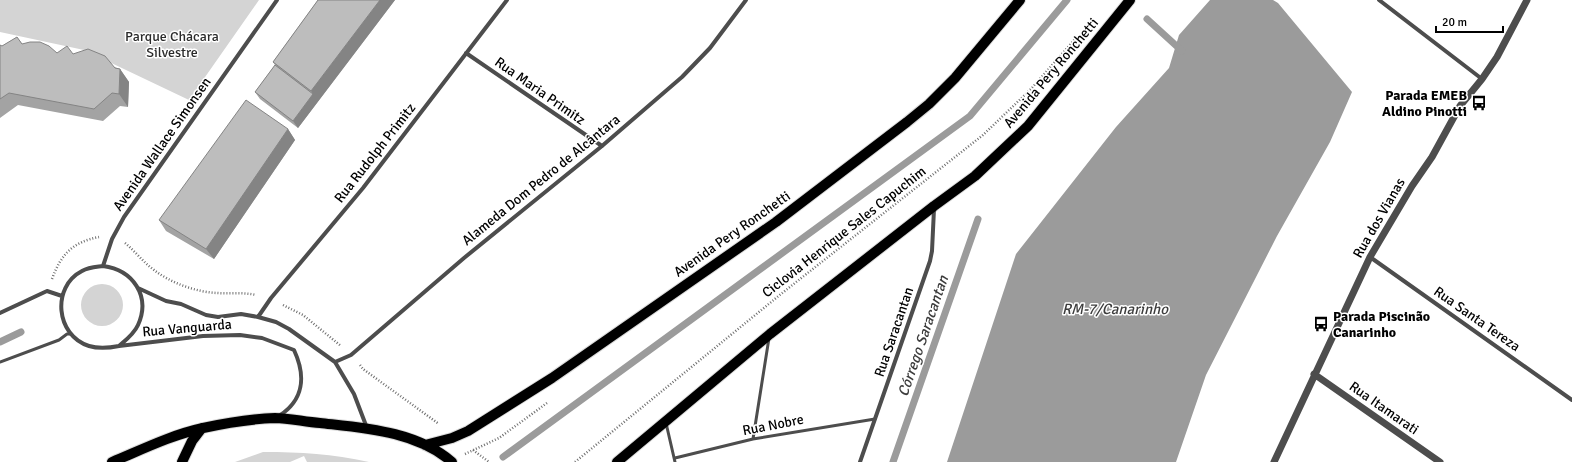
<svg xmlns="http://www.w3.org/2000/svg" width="1572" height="462" font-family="Signika,sans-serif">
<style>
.green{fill:#d4d4d4}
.water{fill:#9b9b9b}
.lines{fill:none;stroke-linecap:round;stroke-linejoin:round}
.stream{stroke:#9b9b9b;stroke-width:7}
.primary-casing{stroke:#dbdbdb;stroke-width:12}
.path{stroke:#6f6f6f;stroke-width:2.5;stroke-dasharray:1 2;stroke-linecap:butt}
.service{stroke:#4d4d4d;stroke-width:3}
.minor{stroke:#4d4d4d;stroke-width:4}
.tertiary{stroke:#4d4d4d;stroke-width:7}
.primary{stroke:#000;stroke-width:10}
.wall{fill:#a3a3a3}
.shaded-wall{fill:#848484}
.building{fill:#bdbdbd;stroke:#848484}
.labels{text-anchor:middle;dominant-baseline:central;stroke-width:3;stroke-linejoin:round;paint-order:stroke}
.park-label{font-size:14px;fill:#2b2b2b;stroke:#fff}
.street-label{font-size:14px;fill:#000;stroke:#fff}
.poi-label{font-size:14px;font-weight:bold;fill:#000;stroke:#fff;text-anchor:end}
.water-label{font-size:15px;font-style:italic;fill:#3c3c3c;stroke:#fff}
</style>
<rect width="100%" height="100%" fill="#fff"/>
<path class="green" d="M0,0H259L189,100L84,50L0,32Z
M81 305a21 21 0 1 1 42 0a21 21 0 1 1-42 0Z
M263,452C301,452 332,454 369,462H307L304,456L290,462H235Z"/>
<path class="water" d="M1210,0H1273L1278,3L1352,92L1330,142L1277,236L1206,375L1176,462H947L1016,254L1116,127L1169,68L1179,35Z"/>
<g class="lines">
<path class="stream" d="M1147,19L1182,51
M0,342L21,332
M503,457L970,116L1067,0
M893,462L978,219"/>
<g class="primary-casing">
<path id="primary" d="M425,445L452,438L468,431L552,378L776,222L907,122L929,104L955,78L1020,0
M112,462C141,450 171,435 203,428C226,423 251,419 275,418C289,418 305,422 320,423C364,428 416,431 452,462
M182,462L192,441L202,428
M617,462L770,334L934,206L975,176L1028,126L1130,0"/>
</g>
<path class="path" d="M125,243C135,251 143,262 154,270C171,283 196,292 217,293C230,294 243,292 256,295
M52,279C61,254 73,242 99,237
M283,305L303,315L341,346
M360,365L363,369L439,424
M473,450L489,462
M465,454L499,438L547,403
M575,462L781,294L983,135L1031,89L1075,39"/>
<path class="service" d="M0,362L59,340L67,334H71
M666,423L675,462
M753,439L769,338
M675,458L753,439L875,419"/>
<path class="minor" d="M1379,0L1482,79
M466,53L602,146
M1370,257L1572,400
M103,266L112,239L124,217L277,0
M103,266C133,270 151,296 138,325C134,334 126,340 119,346C109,348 99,349 89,346C56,336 51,287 82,271C89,267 96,267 103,266Z
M138,288L166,301L181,304L206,315L218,317L241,314L258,317L276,322L289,329L335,362L354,394L367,428
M0,313L47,291L62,296
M258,317L271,298L363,188L507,0
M119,346L203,336L240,335L262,338L294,350C306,376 304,400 279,416
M335,362L351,355L464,258L602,146L682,77L710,48L746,0
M860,462L930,261L932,251L934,209"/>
<path class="tertiary" d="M1314,374L1440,462
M1274,462L1370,257L1412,186L1432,157L1460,106L1482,79L1497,57L1527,0"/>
<use href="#primary" class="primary"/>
</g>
<path class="wall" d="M318,0H395L298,128L260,99L255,92L275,65L273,62Z
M17,37L22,44L57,53L73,54L120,69L129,82L128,107L120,106L103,121L18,105L0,118V45L2,46Z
M288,129L295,140L214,259L166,231L159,220Z"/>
<path class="shaded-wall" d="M380,0H395L298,128L293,121L313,94L311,91Z
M120,69L129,82L128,107L119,94Z
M288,129L295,140L214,259L206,249Z"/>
<path class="building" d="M318,0H380L311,91L273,62Z
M17,37L22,44L30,42H40L49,46L57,53L67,46L73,54L88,49L105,56L115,68L120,69L119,94L112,93L94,109L9,93L0,99V45L2,46Z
M275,65L313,94L293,121L255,92Z
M246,100L288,129L206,249L159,220Z"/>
<defs>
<g id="bus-bare" transform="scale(1.2)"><path d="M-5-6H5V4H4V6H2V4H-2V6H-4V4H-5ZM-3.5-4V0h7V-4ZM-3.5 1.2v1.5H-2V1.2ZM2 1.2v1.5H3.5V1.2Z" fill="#000" stroke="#fff" stroke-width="2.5" paint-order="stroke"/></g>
</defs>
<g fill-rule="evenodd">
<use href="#bus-bare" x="1479" y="103"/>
<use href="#bus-bare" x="1321" y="324"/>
</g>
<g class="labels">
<g class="park-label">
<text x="172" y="36">Parque Chácara<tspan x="172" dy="16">Silvestre</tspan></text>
</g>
<g class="street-label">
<text transform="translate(1051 73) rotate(-50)">Avenida Pery Ronchetti</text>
<text transform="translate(540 91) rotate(35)">Rua Maria Primitz</text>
<text transform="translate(162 144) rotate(-55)">Avenida Wallace Simonsen</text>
<text transform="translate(375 153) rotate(-52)">Rua Rudolph Primitz</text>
<text transform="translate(541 180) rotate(-39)">Alameda Dom Pedro de Alcântara</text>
<text transform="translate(1379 218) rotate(-60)">Rua dos Vianas</text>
<text transform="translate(844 232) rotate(-38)">Ciclovia Henrique Sales Capuchim</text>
<text transform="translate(732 234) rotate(-35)">Avenida Pery Ronchetti</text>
<text transform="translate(1477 319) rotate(35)">Rua Santa Tereza</text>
<text transform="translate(187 328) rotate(-5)">Rua Vanguarda</text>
<text transform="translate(894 332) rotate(-71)">Rua Saracantan</text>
<text transform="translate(1384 408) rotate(35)">Rua Itamarati</text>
<text transform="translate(773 425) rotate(-11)">Rua Nobre</text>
</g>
<g class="poi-label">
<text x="1467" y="95">Parada EMEB<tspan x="1467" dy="16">Aldino Pinotti</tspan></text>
<text x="1333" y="316" text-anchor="start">Parada Piscinão<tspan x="1333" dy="16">Canarinho</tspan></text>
</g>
<g class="water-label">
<text x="1115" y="309">RM-7/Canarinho</text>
<text transform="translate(923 336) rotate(-71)">Córrego Saracantan</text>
</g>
</g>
<path d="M1436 26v6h67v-6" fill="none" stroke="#000000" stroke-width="2"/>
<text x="1442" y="26" font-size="12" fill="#000000" stroke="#ffffff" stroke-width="3" paint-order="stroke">20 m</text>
</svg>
